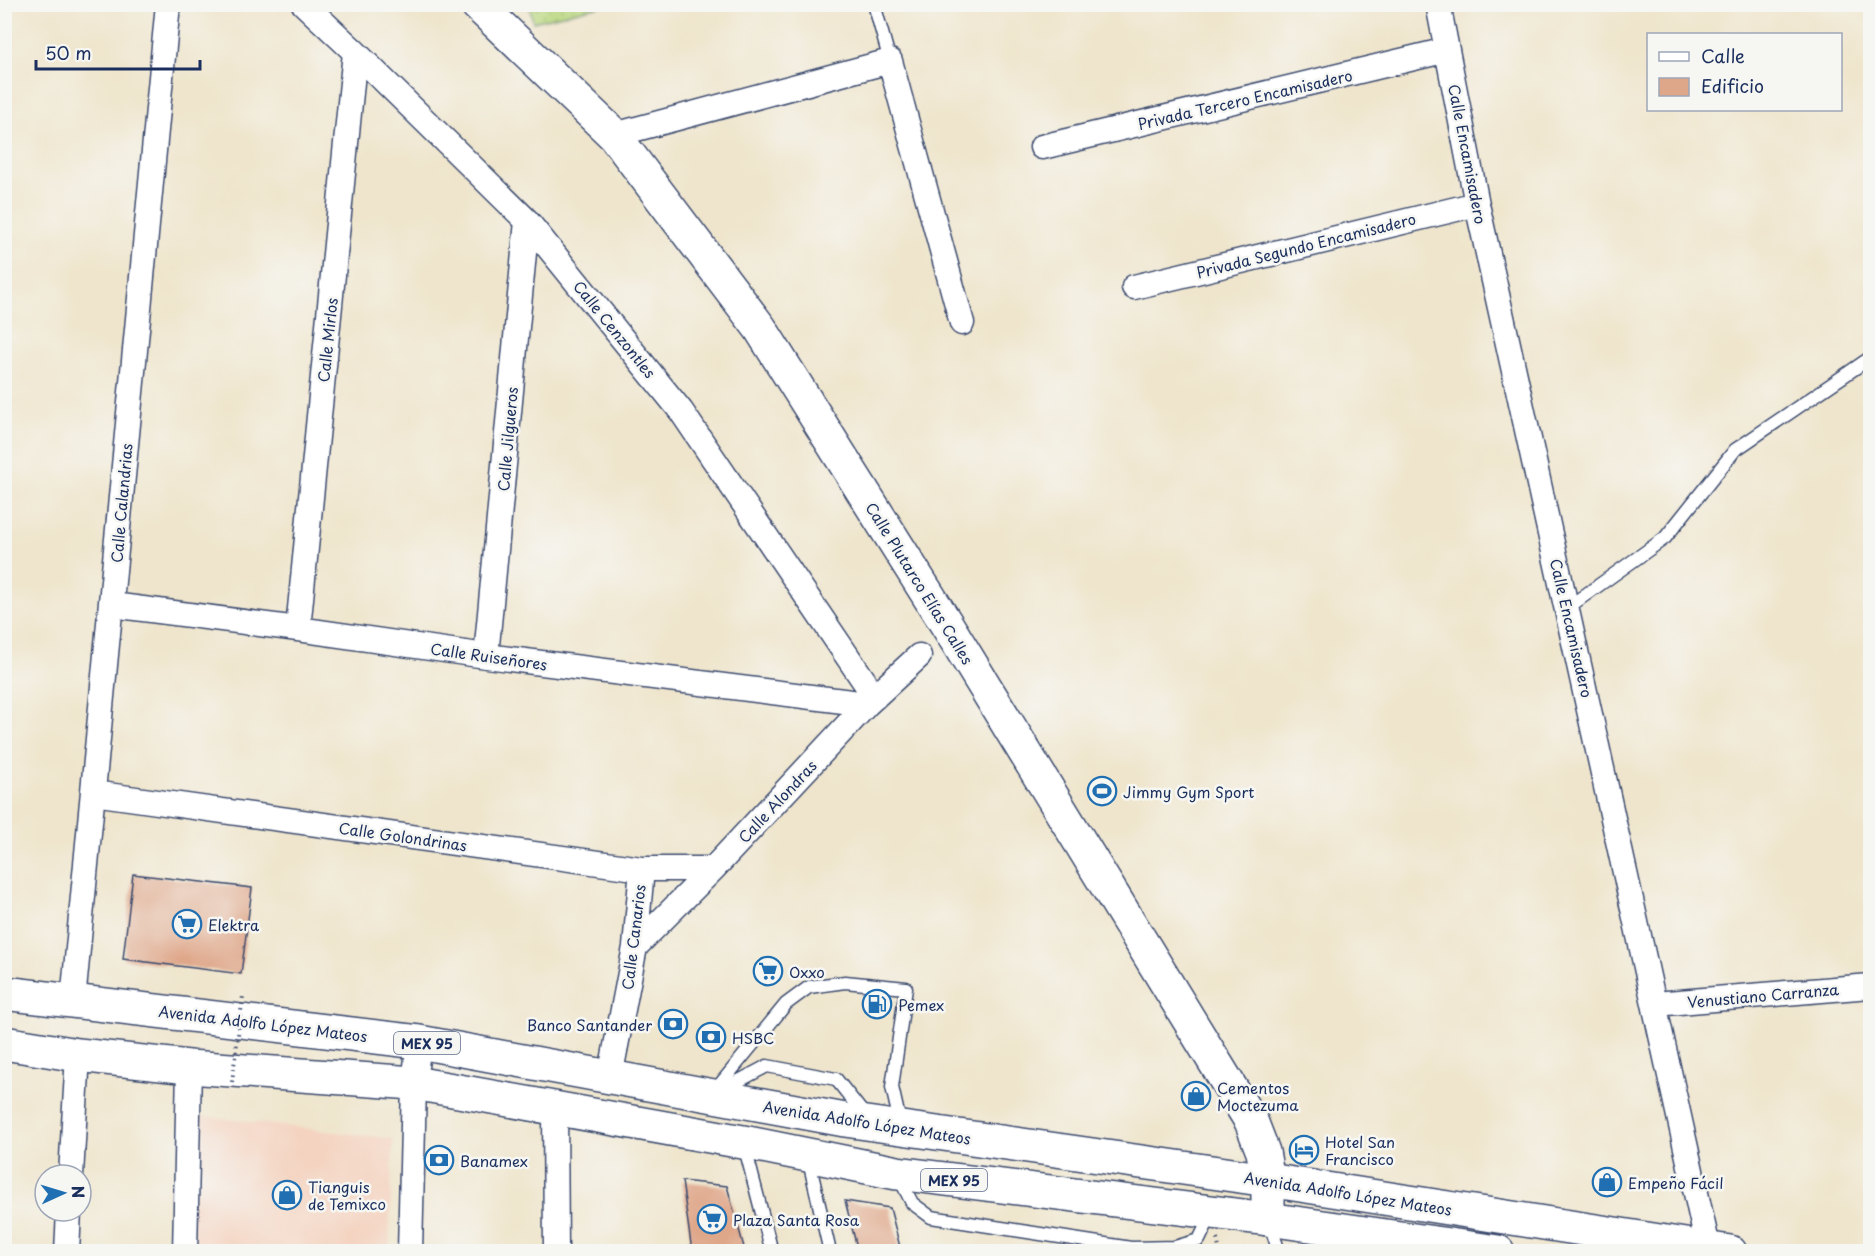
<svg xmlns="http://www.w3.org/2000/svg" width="1875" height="1256" font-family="'Playpen Sans',sans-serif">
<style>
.built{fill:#f4d3c0}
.park{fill:url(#park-dots);stroke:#6a836e;stroke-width:1.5}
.building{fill:#dfa78a}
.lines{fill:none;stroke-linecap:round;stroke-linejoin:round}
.lane-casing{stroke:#3b4a6e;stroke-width:15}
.street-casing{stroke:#3b4a6e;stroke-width:27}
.secondary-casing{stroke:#3b4a6e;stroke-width:36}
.primary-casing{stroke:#3b4a6e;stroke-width:36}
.path{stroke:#3b4a6e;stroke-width:4;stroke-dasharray:1.5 4.5;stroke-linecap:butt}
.lane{stroke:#fff;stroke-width:12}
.street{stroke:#fff;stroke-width:24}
.secondary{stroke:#fff;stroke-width:33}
.primary{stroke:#fff;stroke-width:33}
.path-bridge{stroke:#3b4a6e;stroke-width:4;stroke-dasharray:1.5 4.5;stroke-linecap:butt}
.labels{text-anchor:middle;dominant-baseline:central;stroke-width:5;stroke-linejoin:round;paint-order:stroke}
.shield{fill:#f6f6f2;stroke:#5d6b8a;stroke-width:1.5}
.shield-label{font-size:14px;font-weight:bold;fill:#1b2f5e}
.street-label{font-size:15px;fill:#1b2f5e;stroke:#f6f6f2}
.poi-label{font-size:15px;fill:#1b2f5e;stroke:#f6f6f2;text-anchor:start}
</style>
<defs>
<pattern id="park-dots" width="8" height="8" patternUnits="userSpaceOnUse" patternTransform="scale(1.5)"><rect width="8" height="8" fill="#b9d77d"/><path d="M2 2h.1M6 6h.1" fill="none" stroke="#9eb96e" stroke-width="1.8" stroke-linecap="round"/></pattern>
</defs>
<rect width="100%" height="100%" fill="#f6f6f2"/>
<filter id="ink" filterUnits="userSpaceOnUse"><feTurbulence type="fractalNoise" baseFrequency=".0167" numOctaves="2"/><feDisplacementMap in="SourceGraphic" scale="12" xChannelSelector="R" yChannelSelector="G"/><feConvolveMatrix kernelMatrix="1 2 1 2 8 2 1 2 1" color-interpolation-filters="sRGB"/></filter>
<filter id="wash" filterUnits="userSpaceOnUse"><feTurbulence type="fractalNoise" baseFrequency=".008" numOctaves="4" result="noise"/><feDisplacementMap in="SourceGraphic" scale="24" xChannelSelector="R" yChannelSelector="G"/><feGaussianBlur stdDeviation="1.35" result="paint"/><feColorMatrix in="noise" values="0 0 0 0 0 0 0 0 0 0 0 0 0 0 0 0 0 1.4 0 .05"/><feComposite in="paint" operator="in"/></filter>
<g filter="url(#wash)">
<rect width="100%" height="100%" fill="#efe5cc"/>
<path class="built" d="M184,1114L393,1139L389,1251L182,1252Z"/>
<path class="park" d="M529,4H604V5L533,22Z"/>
<g id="blocks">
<path class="building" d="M133,874L252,888L241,974L123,959Z
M682,1181L727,1186L745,1251H692Z
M845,1201L890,1208L901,1251H858Z"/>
</g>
</g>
<g filter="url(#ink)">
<use href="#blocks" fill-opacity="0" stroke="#3b4a6e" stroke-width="1.5"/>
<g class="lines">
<g class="lane-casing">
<path id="lane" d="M874,4L890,61
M1567,608L1665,538L1735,450L1870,358
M720,1091L767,1066L836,1079L866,1117
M713,1093L786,1004L809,987L845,982L906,988L892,1087L901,1127
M744,1144L772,1252
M808,1157L830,1252
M899,1177L912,1203L931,1217L1131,1248L1175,1247L1199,1240L1211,1215
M1269,1221L1279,1252"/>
</g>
<g class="street-casing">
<path id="street" d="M304,4L355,52L527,221L681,411L875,697
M1438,4L1477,204L1709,1252
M614,135L890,61L962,323
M1042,147L1447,50
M1134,287L1477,204
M112,605L298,629L486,656L867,704
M298,629L355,52
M486,656L527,221
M93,793L642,869H713
M635,947L713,869L867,704L919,656
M73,1001L168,4
M1655,1004L1870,986
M610,1077L635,947L642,869
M555,1108L556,1252
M71,1175L78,1055
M67,1252L69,1211
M185,1252L189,1067
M410,1252L414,1083L419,1042"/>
</g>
<g class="secondary-casing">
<path id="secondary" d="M477,4L614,135L760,328L947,625L1251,1121L1263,1152L1268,1180V1219"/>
</g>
<g class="primary-casing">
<path id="primary" d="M4,993L419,1042L845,1120L1268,1180L1730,1252
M4,1043L78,1055L189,1067L414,1083L743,1142L897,1173L1268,1219L1498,1252"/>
</g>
<path class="path" d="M1217,1239L1220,1252"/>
<use href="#lane" class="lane"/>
<use href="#street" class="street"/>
<use href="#secondary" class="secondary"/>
<use href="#primary" class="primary"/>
<path class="path-bridge" d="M232,1082L243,996"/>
</g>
</g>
<defs>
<g id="stadium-ring" transform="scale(1.5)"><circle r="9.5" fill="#f6f6f2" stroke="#1f6fb2" stroke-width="1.5"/><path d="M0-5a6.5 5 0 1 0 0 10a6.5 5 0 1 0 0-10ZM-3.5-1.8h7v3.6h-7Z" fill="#1f6fb2"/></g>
<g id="supermarket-ring" transform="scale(1.5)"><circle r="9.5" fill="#f6f6f2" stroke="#1f6fb2" stroke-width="1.5"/><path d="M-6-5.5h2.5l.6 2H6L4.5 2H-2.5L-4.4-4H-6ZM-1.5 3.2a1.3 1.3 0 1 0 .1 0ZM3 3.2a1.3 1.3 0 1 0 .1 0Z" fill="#1f6fb2"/></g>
<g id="fuel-ring" transform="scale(1.5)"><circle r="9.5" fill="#f6f6f2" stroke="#1f6fb2" stroke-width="1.5"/><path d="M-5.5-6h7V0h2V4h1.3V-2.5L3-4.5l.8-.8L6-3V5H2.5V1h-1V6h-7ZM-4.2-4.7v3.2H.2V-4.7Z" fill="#1f6fb2"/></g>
<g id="bank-ring" transform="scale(1.5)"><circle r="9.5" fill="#f6f6f2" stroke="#1f6fb2" stroke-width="1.5"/><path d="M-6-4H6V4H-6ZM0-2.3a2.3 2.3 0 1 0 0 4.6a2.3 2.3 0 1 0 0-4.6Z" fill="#1f6fb2"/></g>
<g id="shop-ring" transform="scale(1.5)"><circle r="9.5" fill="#f6f6f2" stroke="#1f6fb2" stroke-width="1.5"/><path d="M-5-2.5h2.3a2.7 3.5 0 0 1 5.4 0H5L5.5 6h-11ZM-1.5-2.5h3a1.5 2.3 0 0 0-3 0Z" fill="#1f6fb2"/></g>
<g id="hotel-ring" transform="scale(1.5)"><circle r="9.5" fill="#f6f6f2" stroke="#1f6fb2" stroke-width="1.5"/><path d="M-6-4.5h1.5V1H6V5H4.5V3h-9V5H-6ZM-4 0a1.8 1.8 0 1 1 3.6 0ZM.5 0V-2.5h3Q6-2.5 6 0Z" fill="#1f6fb2"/></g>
</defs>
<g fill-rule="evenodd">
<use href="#stadium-ring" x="1102" y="791"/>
<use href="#supermarket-ring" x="187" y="924"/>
<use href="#supermarket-ring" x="768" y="971"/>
<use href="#fuel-ring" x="877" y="1004"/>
<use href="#bank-ring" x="673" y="1024"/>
<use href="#bank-ring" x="711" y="1037"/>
<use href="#shop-ring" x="1196" y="1096"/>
<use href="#hotel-ring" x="1304" y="1150"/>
<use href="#bank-ring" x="439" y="1160"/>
<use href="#shop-ring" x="1607" y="1182"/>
<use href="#shop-ring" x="287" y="1195"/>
<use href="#supermarket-ring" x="712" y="1219"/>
</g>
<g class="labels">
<g class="shield">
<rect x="394" y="1032" width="66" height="22" rx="4.5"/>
<rect x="921" y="1169" width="66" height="22" rx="4.5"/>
</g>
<g class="shield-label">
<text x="427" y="1043">MEX 95</text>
<text x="954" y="1180">MEX 95</text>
</g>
<g class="street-label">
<text transform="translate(1245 99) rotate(-13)">Privada Tercero Encamisadero</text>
<text transform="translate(1468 154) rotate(79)">Calle Encamisadero</text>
<text transform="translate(1306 245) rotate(-14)">Privada Segundo Encamisadero</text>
<text transform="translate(615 329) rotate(51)">Calle Cenzontles</text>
<text transform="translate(327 340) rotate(-84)">Calle Mirlos</text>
<text transform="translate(507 439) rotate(-85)">Calle Jilgueros</text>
<text transform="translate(121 503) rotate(-85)">Calle Calandrias</text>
<text transform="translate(920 583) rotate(58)">Calle Plutarco Elías Calles</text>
<text transform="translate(1572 628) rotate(77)">Calle Encamisadero</text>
<text transform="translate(489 656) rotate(8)">Calle Ruiseñores</text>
<text transform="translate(777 801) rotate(-47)">Calle Alondras</text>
<text transform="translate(403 836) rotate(8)">Calle Golondrinas</text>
<text transform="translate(633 937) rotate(-83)">Calle Canarios</text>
<text transform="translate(1763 995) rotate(-5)">Venustiano Carranza</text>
<text transform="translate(263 1023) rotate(7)">Avenida Adolfo López Mateos</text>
<text transform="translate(867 1122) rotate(9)">Avenida Adolfo López Mateos</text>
<text transform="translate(1348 1193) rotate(9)">Avenida Adolfo López Mateos</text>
</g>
<g class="poi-label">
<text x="1123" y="791">Jimmy Gym Sport</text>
<text x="208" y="924">Elektra</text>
<text x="789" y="971">Oxxo</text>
<text x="898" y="1004">Pemex</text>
<text x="652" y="1024" text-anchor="end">Banco Santander</text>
<text x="732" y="1037">HSBC</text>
<text x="1217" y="1087">Cementos<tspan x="1217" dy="17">Moctezuma</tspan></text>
<text x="1325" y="1141">Hotel San<tspan x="1325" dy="17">Francisco</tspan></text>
<text x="460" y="1160">Banamex</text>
<text x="1628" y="1182">Empeño Fácil</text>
<text x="308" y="1186">Tianguis<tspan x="308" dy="17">de Temixco</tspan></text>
<text x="733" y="1219">Plaza Santa Rosa</text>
</g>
</g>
<rect width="1875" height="1256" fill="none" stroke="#f6f6f2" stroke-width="24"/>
<rect x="1647" y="33" width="195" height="78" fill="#f6f6f2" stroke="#9ea6b7" stroke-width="1.5"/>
<rect x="1659" y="52" width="30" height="9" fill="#ffffff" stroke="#9ea6b7" stroke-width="1.5"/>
<text x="1701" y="63" font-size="18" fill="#1b2f5e">Calle</text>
<rect x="1659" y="78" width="30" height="18" fill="#dfa78a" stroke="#9ea6b7" stroke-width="1.5"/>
<text x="1701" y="93" font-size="18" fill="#1b2f5e">Edificio</text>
<g transform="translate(63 1193) rotate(86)"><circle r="28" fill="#f6f6f2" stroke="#9ea6b7" stroke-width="1.5"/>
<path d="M0-4.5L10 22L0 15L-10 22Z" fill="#1f6fb2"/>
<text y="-9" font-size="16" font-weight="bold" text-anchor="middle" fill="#1b2f5e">N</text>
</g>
<path d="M36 60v9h164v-9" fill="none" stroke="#1b2f5e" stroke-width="3"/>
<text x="45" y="60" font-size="18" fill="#1b2f5e" stroke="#f6f6f2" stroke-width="4.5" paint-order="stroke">50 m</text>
</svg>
